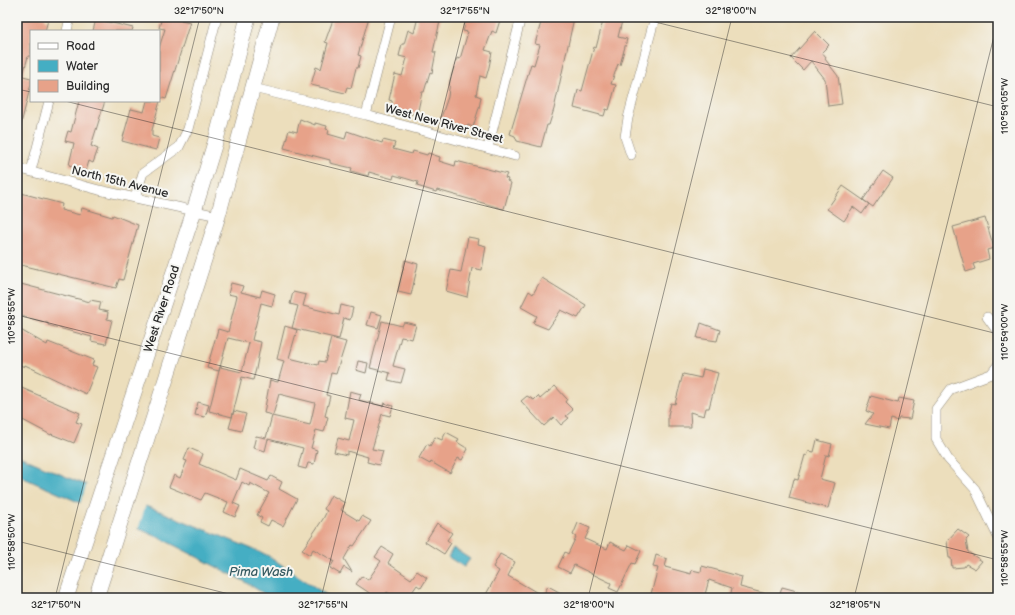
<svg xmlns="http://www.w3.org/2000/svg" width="1015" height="615" font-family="'Balsamiq Sans',sans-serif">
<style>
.water{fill:#44aec3;stroke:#386c77}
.pier{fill:#ecdebc}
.building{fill:#e7a289}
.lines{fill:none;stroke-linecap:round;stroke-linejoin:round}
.minor-casing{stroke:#8c8474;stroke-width:10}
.primary-casing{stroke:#8c8474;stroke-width:16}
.minor{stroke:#fff;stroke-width:9}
.primary{stroke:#fff;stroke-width:15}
.ticks{fill:none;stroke:#2b2b2b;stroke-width:1;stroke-opacity:0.45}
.labels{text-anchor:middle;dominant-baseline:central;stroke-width:4;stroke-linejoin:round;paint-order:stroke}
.street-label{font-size:12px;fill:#2b2b2b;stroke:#f6f6f2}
.water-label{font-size:13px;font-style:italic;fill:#345960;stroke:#f6f6f2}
.neatline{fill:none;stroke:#2b2b2b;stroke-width:1.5}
.ticks-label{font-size:10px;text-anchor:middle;fill:#2b2b2b}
</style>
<rect width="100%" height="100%" fill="#f6f6f2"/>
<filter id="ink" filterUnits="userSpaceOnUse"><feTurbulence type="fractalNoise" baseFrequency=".025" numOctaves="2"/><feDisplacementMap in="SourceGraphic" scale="8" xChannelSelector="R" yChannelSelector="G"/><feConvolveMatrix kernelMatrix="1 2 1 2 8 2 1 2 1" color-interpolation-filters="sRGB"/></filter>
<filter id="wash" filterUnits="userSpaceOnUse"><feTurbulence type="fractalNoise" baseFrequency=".012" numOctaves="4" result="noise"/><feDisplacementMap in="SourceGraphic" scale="16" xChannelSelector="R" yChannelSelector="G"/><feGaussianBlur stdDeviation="0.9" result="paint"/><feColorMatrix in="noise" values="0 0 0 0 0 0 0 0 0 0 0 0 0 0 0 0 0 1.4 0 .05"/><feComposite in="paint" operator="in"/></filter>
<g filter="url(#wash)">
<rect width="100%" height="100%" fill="#ecdebc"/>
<path class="water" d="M17,455L76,481L162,512L267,555L331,598H271L242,580L160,538L17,475Z
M453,548L470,559L464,567L448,557Z"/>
<path class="pier" d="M87,483L146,504L138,530L80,504Z"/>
<g id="blocks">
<path class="building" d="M18,17H45V19L48,20L45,31H31V56H28L23,76L31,78V84L20,128H17Z
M162,17H182L181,20L190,22L166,99L159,97V48L165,29L159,28Z
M334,17H369L358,55L361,56L358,68H356L351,88L347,87L345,93L311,85L316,67L321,69L328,43L325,42Z
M418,17H441L433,52H436L432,73L430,72L424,92H422L417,115L392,110V101L389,100L395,74L402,76L407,58L399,56L402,44H404L408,30L414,33Z
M467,17H501L496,33L492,31L485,50L492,52L489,67L486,78L480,76L476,95L481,97L479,108L473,127L468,125L467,127L440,120L448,97L450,80L457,58L460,59L468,32L463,31Z
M546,17L574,18L554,109L549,125H547L541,147L517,141L515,136L510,134L531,64L534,65L540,45L535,44L538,33L542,19H545Z
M604,17H623L618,37L627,39L620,65L618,64L611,84L616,85L609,110L606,109L604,116L574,108L578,90L582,91L594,47L596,48Z
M96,19L133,28L132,31H93Z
M815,31L829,45L822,52L826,57L825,59L838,76L842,104L828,106L825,79L811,61L803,70L791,58Z
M79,101H105L91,146L98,149L93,163L89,161L86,171L69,165L74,143L65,141L68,131L71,132Z
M147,101H160L152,130V136L159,138L156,150L122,141L131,109L144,112Z
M300,119L315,125V123L327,126L326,129L329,130L328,134L345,139L347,131L382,143L383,140L395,143L393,149L412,154L413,151L427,155L428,153L440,157L439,161L455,166L456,161L507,174L505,178L508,179L507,181L511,183L504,209L437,190L436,192L417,186L418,182L394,175L393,179L369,172L368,176L351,171L352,168L330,163V160L284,148L289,130L297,132Z
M883,171L893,178L873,207L863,200Z
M843,186L869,204L862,214L853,207L844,221L827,209Z
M21,193L62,204L61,210L80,215L82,208L112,217L113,215L138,225L123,280L119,279L116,288L17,264V200L19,201Z
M985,218L994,248L987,250L989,259L973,264L975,269L966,272L953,227Z
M468,237L479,239L478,244L486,246L482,270L472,268L467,297L446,291L451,270L461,272Z
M405,260L418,264L411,295L398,292Z
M542,278L586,305L578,318L561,310L548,329L533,323L537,316L521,307L529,291L533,294Z
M17,283L90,302V300L101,302L99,310L108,312L107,319L112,320L106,344L91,341L92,337L48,325V323L17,315Z
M231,283L243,286L241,292L260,297L262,290L275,294L272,306L261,303L252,340L261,342L256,369L253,380L242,377L232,417L209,411L220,367L242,372L249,343L228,338L219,371L207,368L218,329L228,332L237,296L228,294Z
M293,292L306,295L303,306L339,315L341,305L353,308L350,320L344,318L339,339L292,328L298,306L290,304Z
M371,312L382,315L378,328L367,325Z
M382,321L402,326L404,322L416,325L412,339L401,337L393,366L405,369L401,383L388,380L390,373L370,368Z
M701,323L720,330L717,341L697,338Z
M285,326L297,330L289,358L318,365L319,361L325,362L331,338L346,342L336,374L331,373L326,395L330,396L325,416L328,417L324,432L316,430L311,448L317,450L314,464L308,463L306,469L298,467L303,448L268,439L265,451L253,448L256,436L266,438L272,416L310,425L315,403L279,394L273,415L264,413L270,380L278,382L284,361L277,359Z
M17,328L47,345L48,342L94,360L92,365L97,367L86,394L25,365L24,367L17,363Z
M358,361L368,363L366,373L356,370Z
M703,369L718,373L709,408H706L704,416L690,412L691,427H668V415L671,403L675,404L683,374L701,378Z
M17,386L80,413L76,422L82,424L74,443L51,434V435L17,417Z
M555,386L567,399L565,402L573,410L566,416L569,418L561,425L554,417L544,426L521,401L527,396L534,400L538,396L540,399Z
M350,391L361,394L359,400L383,406L384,403L393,406L390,416L382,414L372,449L383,451L379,465L367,462L368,457L347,451V455L334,452L338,438L349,441L354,420L345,418Z
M871,396L898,403L899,398L914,401L910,419L899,418L898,421L891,419L889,429L865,424L873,414L866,411Z
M198,402L209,405L205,417L195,415Z
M234,411L246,414L241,431L229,428Z
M446,432L459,439L457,442L468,449L462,460L458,458L450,473L431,462L430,464L419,458L427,444L430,446L435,437L442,440Z
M817,440L832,444L829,456L826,455L820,479L835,483L828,508L789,498L794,479L798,480L805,455L807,456L809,451L814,452Z
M189,448L203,454L199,464L236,480L240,469L268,481L271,476L282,482L279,489L297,499L283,526L271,520L268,526L260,522L262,518L257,515L269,493L250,483L249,486L242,482L233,503L240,506L235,517L224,512L228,502L205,493L201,500L169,487L174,475L180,478L187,461L184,460Z
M331,495L345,503L341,510L359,521L362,516L371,521L354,546L352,545L344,559L352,572L344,567L340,574L330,568L334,561L313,549L310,555L302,550L323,519L327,511L324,509Z
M437,523L452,533L447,540L451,543L444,554L425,542Z
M578,523L590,528L585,539L607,549L610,542L626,550L629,545L641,551L635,564L632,563L618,592L609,588L611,583L574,565L570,573L558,567L565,552L568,554L576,537L573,535Z
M958,529L969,537L966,540L968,552L982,561L975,569L966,564L964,567L952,568L951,558H949L947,541Z
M382,547L393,554L388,563L411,579L417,571L427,578L421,588L417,585L408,598H395L387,592L384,598H377L356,584L362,576L368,580L381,561L375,557Z
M500,554L515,562L508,576L543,596L548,586L570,598H484L499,571L493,567Z
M656,555L667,559L665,567L691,574L692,570L701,572L702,566L742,577L740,587L770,595V598H730L732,588L709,580L704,598H668L651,594L658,568L653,567Z
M782,587L812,595L811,598H779Z"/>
</g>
</g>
<g filter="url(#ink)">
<use href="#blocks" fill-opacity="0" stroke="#8c8474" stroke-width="1"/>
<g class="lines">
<g class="minor-casing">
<path id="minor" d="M67,31L70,17
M253,88L366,115L515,156
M366,115L391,17
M488,148L521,17
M631,155L625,137L628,118L655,17
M17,168L99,190L218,216
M31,171L49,101
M135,198L143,173L179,147L188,129L217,17
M987,317L998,332
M998,365L991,374L951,389L936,409V439L948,459L975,489L998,537"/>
</g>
<g class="primary-casing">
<path id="primary" d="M66,598L194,211L217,136L248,17
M96,598L218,216L272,17"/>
</g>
<use href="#minor" class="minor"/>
<use href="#primary" class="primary"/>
</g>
</g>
<path class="ticks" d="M635,17L998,107M17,89L31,92M65,101L998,334M17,315L998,560M17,541L245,598M55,598L200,17M321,598L466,17M588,598L732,17M854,598L998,20"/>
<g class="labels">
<g class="street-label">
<text transform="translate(444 124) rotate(15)">West New River Street</text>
<text transform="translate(120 182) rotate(14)">North 15th Avenue</text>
<text transform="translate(162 309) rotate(-72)">West River Road</text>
</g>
<g class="water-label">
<text x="261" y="572">Pima Wash</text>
</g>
</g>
<rect width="1015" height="615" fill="none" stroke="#f6f6f2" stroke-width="44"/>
<rect x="30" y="30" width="130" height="72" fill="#f6f6f2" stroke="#a5a5a2"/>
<rect x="38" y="43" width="20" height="6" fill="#ffffff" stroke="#a5a5a2"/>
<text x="66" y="50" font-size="12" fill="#2b2b2b">Road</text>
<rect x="38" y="60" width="20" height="12" fill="#44aec3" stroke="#a5a5a2"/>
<text x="66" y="70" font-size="12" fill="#2b2b2b">Water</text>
<rect x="38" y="80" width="20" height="12" fill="#e7a289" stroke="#a5a5a2"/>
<text x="66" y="90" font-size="12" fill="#2b2b2b">Building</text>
<rect x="22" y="22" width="971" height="571" class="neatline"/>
<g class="ticks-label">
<text x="199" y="14">32°17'50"N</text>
<text x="465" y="14">32°17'55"N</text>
<text x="731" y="14">32°18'00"N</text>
<text transform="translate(1004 106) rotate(-90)" y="4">110°59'05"W</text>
<text transform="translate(11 316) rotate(-90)" y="4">110°58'55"W</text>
<text transform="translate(1004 332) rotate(-90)" y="4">110°59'00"W</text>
<text transform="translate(11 542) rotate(-90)" y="4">110°58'50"W</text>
<text transform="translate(1004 558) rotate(-90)" y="4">110°58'55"W</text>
<text x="56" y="608">32°17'50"N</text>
<text x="323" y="608">32°17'55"N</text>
<text x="589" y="608">32°18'00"N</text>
<text x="855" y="608">32°18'05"N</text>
</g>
</svg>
